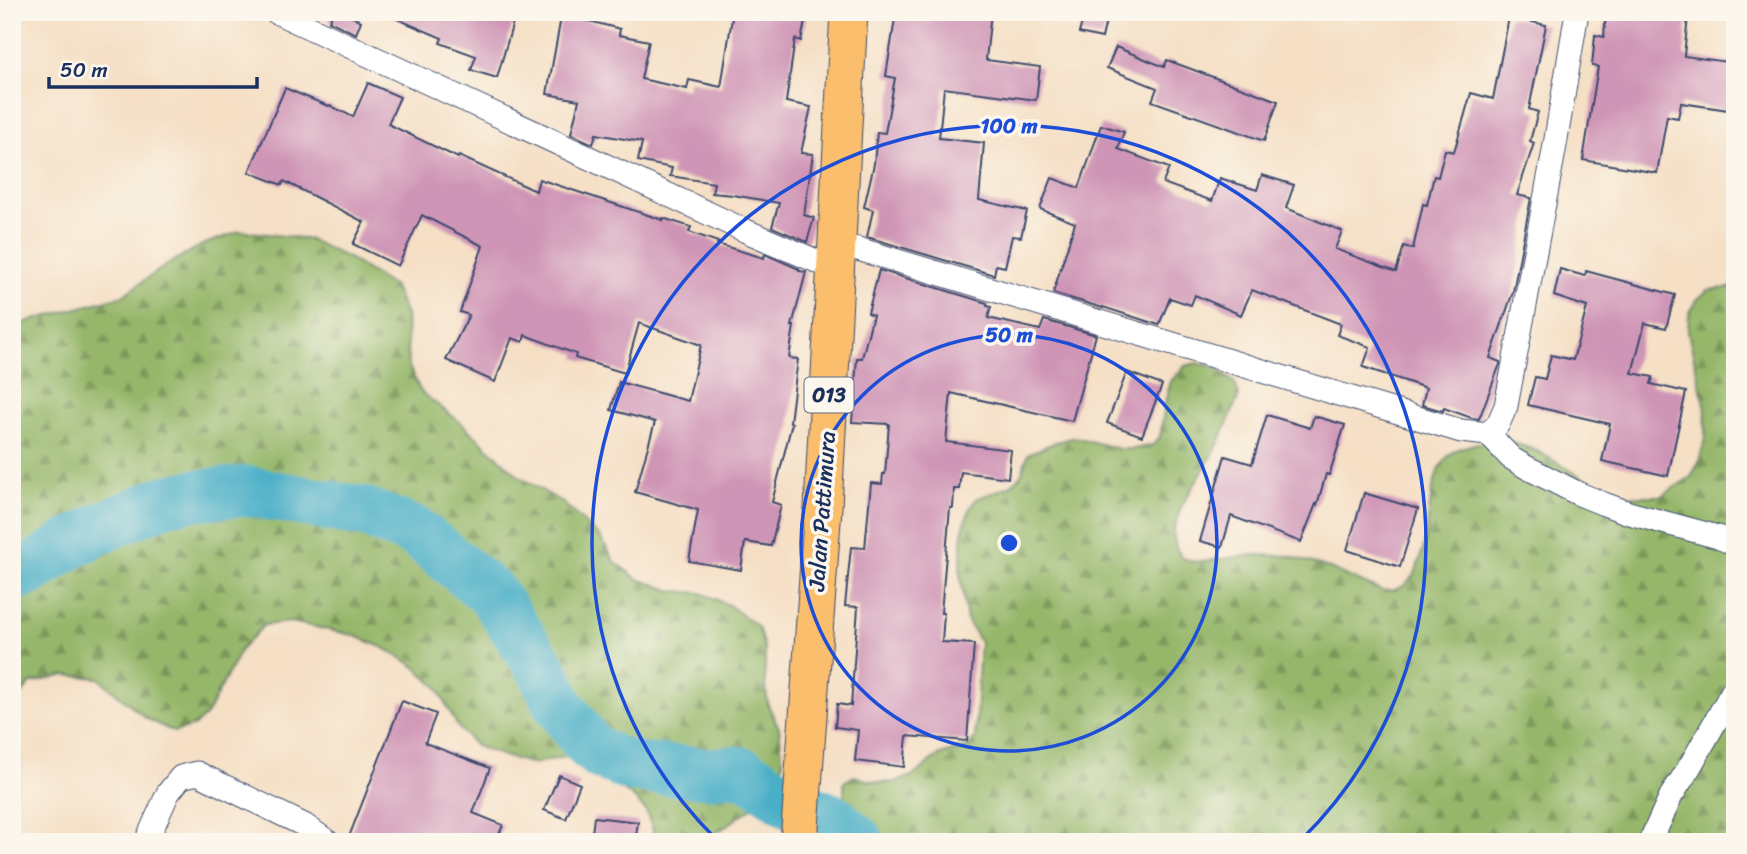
<svg xmlns="http://www.w3.org/2000/svg" width="1747" height="854" font-family="Sriracha,sans-serif">
<style>
.forest{fill:url(#forest-firs);stroke:#587364;stroke-width:2}
.lines{fill:none;stroke-linecap:round;stroke-linejoin:round}
.river{stroke:#48afc7;stroke-width:51}
.building{fill:#cf95b6}
.street-casing{stroke:#3c496d;stroke-width:25}
.primary-casing{stroke:#3c496d;stroke-width:39}
.street{stroke:#fff;stroke-width:23}
.primary{stroke:#fabe6d;stroke-width:37}
.ring{fill:none;stroke:#1d4ed8;stroke-width:3.5}
.labels{text-anchor:middle;dominant-baseline:central;stroke-width:7;stroke-linejoin:round;paint-order:stroke}
.shield{fill:#fbf7ec;stroke:#5e6b89;stroke-width:2}
.shield-label{font-size:21px;font-weight:bold;fill:#1b2f5e}
.street-label{font-size:23px;fill:#1b2f5e;stroke:#fbf7ec}
.centre{fill:#1d4ed8;stroke:#fbf7ec;stroke-width:3.5}
.ring-label{font-size:21px;text-anchor:middle;font-weight:bold;fill:#1d4ed8;stroke:#fbf7ec;stroke-width:7;stroke-linejoin:round;paint-order:stroke}
</style>
<defs>
<pattern id="forest-firs" width="22" height="20" patternUnits="userSpaceOnUse" patternTransform="scale(1.75)"><rect width="22" height="20" fill="#96b76a"/><path d="M5 1l3.5 6h-7zM16 11l3.5 6h-7z" fill="#7a955a"/></pattern>
</defs>
<rect width="100%" height="100%" fill="#fbf7ec"/>
<filter id="ink" filterUnits="userSpaceOnUse"><feTurbulence type="fractalNoise" baseFrequency=".0143" numOctaves="2"/><feDisplacementMap in="SourceGraphic" scale="14" xChannelSelector="R" yChannelSelector="G"/><feConvolveMatrix kernelMatrix="1 2 1 2 8 2 1 2 1" color-interpolation-filters="sRGB"/></filter>
<filter id="wash" filterUnits="userSpaceOnUse"><feTurbulence type="fractalNoise" baseFrequency=".00686" numOctaves="4" result="noise"/><feDisplacementMap in="SourceGraphic" scale="28" xChannelSelector="R" yChannelSelector="G"/><feGaussianBlur stdDeviation="1.57" result="paint"/><feColorMatrix in="noise" values="0 0 0 0 0 0 0 0 0 0 0 0 0 0 0 0 0 1.4 0 .05"/><feComposite in="paint" operator="in"/></filter>
<g filter="url(#wash)">
<rect width="100%" height="100%" fill="#f5dfc5"/>
<path class="forest" d="M241,231L308,239L348,258L394,287L406,315L408,365L421,392L460,422L520,477L563,503L600,537L615,562L638,579L673,591L701,593L729,605L758,627L765,651V683L768,705L779,728L783,764L773,792L704,842H657L646,811L634,798L582,759L568,756L533,764L504,756L476,746L458,727L437,687L413,665L384,648L353,635L291,622L264,625L241,649L207,714L194,726L174,732L147,719L99,678L65,675L31,683L20,696L15,715L20,753L19,776L12,803V326L122,296L165,266L202,245Z
M1735,287V842H859L855,839L844,827V782L854,776C879,785 898,787 921,770C925,767 928,762 933,759C944,752 957,750 969,747L975,738L980,642L967,620L960,574L963,530L970,508L976,499L1010,486L1021,475L1028,454L1056,442L1075,437L1119,449H1133L1153,445L1160,437L1166,399L1171,381L1185,366L1197,363L1215,367L1235,383L1239,396L1217,447L1181,507L1173,532L1176,548L1182,558L1195,562L1256,555L1289,556L1323,566L1382,591L1395,590L1404,586L1415,574L1425,543L1432,491L1438,471L1449,455L1458,449L1478,443L1506,440L1537,451L1599,487L1630,496H1661L1691,477L1699,462L1705,439L1706,411L1688,332L1689,314L1697,300L1708,290Z"/>
<g class="lines">
<path class="river" d="M12,578L30,570L72,543L103,527L164,501L195,495L248,491L364,512L416,532L492,594L543,671L559,705L584,739L591,747L602,755L629,766L651,769L710,773L730,771L742,772L754,778L789,802L833,819L859,842"/>
</g>
<g id="blocks">
<path class="building" d="M333,12H342L361,21L356,34L329,21Z
M381,12H516L497,78L471,70L476,56L440,43L442,38Z
M562,12H586L585,20L620,29L619,35L649,41L641,79L687,89L689,80L721,87L733,12H807L801,41L795,39L786,102L811,107L801,153L813,154L804,215L814,218L807,242L772,227L779,203L733,195L712,193L714,183L670,176L672,168L638,161L642,142L596,134L593,144L571,134L579,100L547,94Z
M896,12H991L986,60L1040,67L1036,100L944,88L939,138L984,143L979,200L1027,211L1021,237L1012,236L1005,267L996,265L994,275L867,237L873,210L864,207L874,164L877,132L885,133L895,78L886,76Z
M1085,12H1108L1102,38L1079,33Z
M1606,12H1655L1688,16L1684,56L1735,63V111L1681,103L1678,118L1667,116L1657,173L1583,160L1598,67L1592,66L1595,35L1604,37Z
M1509,17L1546,25L1529,109L1538,112L1530,141L1534,143L1517,195L1531,198L1513,292L1490,358L1500,362V364L1479,419L1472,418L1444,408L1443,411L1422,405L1426,388L1363,367L1370,347L1337,335L1341,324L1252,290L1241,315L1195,295L1191,305L1170,298L1159,325L1103,307V308L1053,293L1075,223L1040,209L1052,178L1079,188L1101,125L1124,132L1118,149L1169,168L1163,183L1212,201L1220,178L1257,190L1262,175L1294,185L1286,208L1342,231L1335,249L1396,272L1404,246L1413,249L1423,204L1427,205L1434,176L1438,177L1445,150L1454,152L1471,93L1493,99Z
M1116,47L1164,67L1167,60L1278,101L1264,141L1152,101L1157,88L1107,68Z
M368,83L400,97L388,124L458,158L459,156L536,191L539,179L663,220V218L691,227L689,232L718,242L717,244L764,258L765,254L799,269V271L806,272L792,326H794L789,358L798,359L790,422L792,423L772,502L781,505L771,546L745,542L741,570L689,561L698,510L635,492L655,422L611,410L619,382L688,401L701,345L639,323L625,373L575,358L576,354L525,335L523,342L512,338L495,382L446,360L469,315L460,312L483,246L422,215L398,266L353,244L364,222L284,181L282,185L249,172L285,88L328,106L329,105L353,117Z
M1560,269L1585,276L1586,271L1675,295L1666,328L1645,323L1632,373L1653,377L1651,384L1686,392L1668,476L1602,461L1610,424L1528,405L1535,377L1545,379L1551,355L1573,360L1587,307L1554,296Z
M879,270L987,303V306L991,307L988,318L1040,330L1044,320L1096,335L1072,421L951,393L946,442L1011,450L1008,478L961,472L959,489H954L953,508H950L941,613H944L942,642L974,644L967,741L907,736L904,767L855,761L858,730L835,727L837,704L851,706L858,607L845,606L851,547L865,548L871,483L882,484L883,474H885L889,424L852,422L857,358H862L873,315L868,313Z
M1127,372L1162,385L1142,436L1107,423Z
M1267,415L1310,428L1314,416L1345,425L1329,475L1326,474L1317,505L1316,504L1301,542L1231,516L1222,547L1200,541L1225,456L1252,464Z
M1364,493L1418,509L1400,567L1347,550Z
M402,701L436,714L425,743L490,768L473,813L503,825L496,842H347Z
M559,775L580,784L566,819L544,810Z
M594,817L638,822L635,842H591Z"/>
</g>
</g>
<g filter="url(#ink)">
<use href="#blocks" fill-opacity="0" stroke="#3c496d" stroke-width="2"/>
<g class="lines">
<g class="street-casing">
<path id="street" d="M276,12L746,231L835,269
M837,246L858,249L1461,431L1488,434L1511,458L1526,467L1577,493L1604,504L1629,513L1718,537L1735,544
M1488,434L1498,424L1506,406L1554,151L1577,12
M146,842L168,793L181,777L197,773L304,825L328,842
M1650,842L1671,796L1689,768L1735,687"/>
</g>
<g class="primary-casing">
<path id="primary" d="M799,842L823,507L849,12"/>
</g>
<use href="#street" class="street"/>
<use href="#primary" class="primary"/>
</g>
</g>
<g class="ring">
<circle cx="1009" cy="543" r="208"/>
<path d="M717 840A417 417 0 1 1 1301 840"/>
</g>
<g class="labels">
<rect class="shield" x="804.5" y="377.5" width="49" height="35" rx="5"/>
<g class="shield-label">
<text x="829" y="395">013</text>
</g>
<g class="street-label">
<text transform="translate(822 511) rotate(-86)">Jalan Pattimura</text>
</g>
</g>
<circle cx="1009" cy="543" r="10" class="centre"/>
<g class="ring-label">
<text x="1009" y="133">100 m</text>
<text x="1009" y="342">50 m</text>
</g>
<rect width="1747" height="854" fill="none" stroke="#fbf7ec" stroke-width="42"/>
<path d="M49 77v10h208v-10" fill="none" stroke="#1b2f5e" stroke-width="3.5"/>
<text x="60" y="77" font-size="21" fill="#1b2f5e" stroke="#fbf7ec" stroke-width="5" paint-order="stroke">50 m</text>
</svg>
